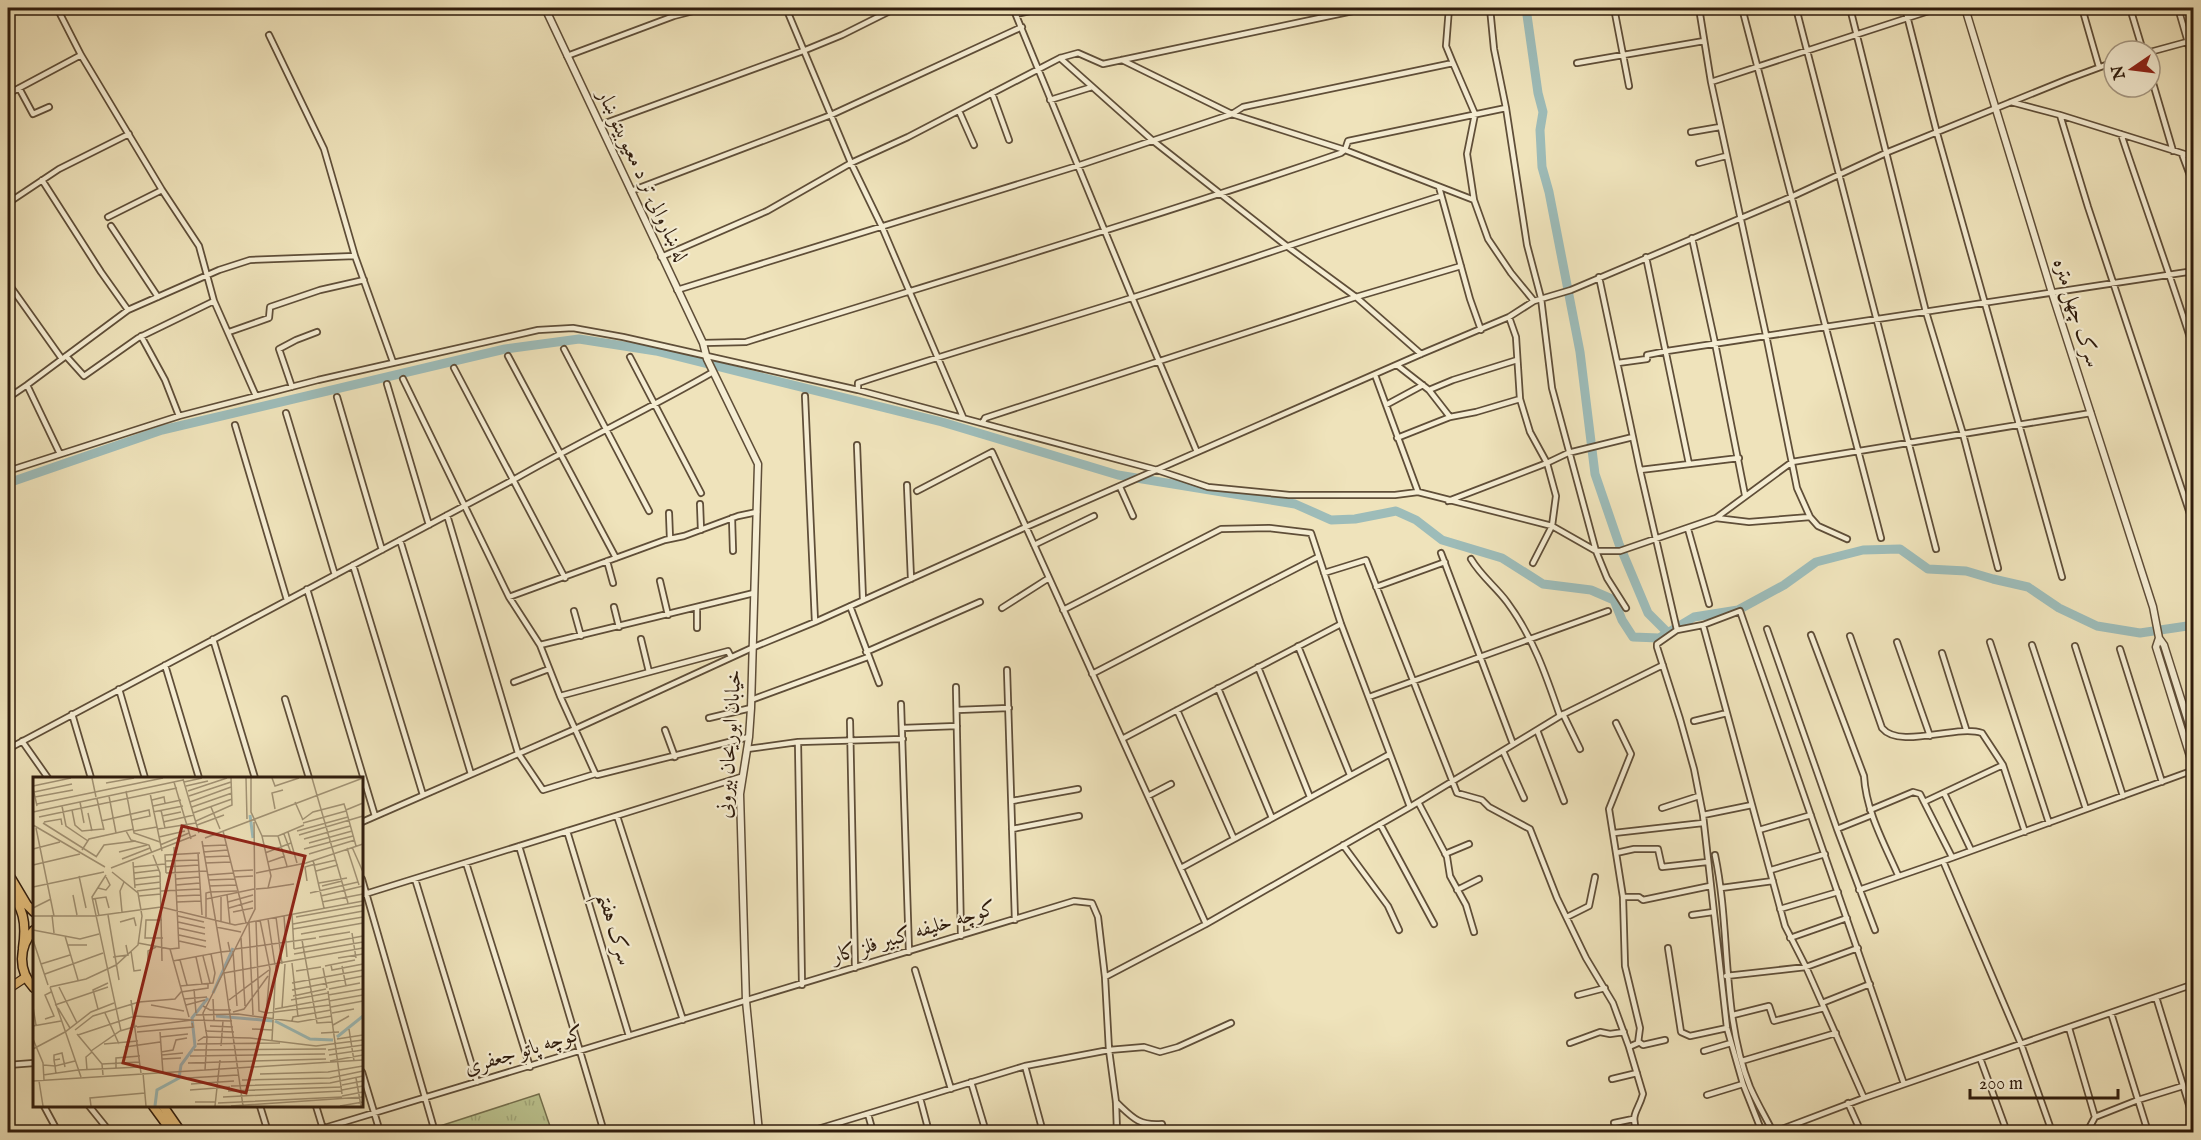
<svg xmlns="http://www.w3.org/2000/svg" width="2201" height="1140" font-family="'IM FELL English',Amiri,serif">
<style>
.park{fill:url(#park-tufts);stroke:#75704e;stroke-width:1.5}
.lines{fill:none;stroke-linecap:round;stroke-linejoin:round}
.river{stroke:#9dbcb9;stroke-width:9}
.minor-casing{stroke:#5f4e38;stroke-width:8}
.tertiary-casing{stroke:#5f4e38;stroke-width:9}
.primary-casing{stroke:#2f1c0d;stroke-width:10}
.trunk-casing{stroke:#2f1c0d;stroke-width:11}
.minor{stroke:#f5edd3;stroke-width:4.5}
.tertiary{stroke:#f5edd3;stroke-width:6}
.primary{stroke:#e8c27e;stroke-width:8}
.trunk{stroke:#e8c27e;stroke-width:8}
.labels{text-anchor:middle;dominant-baseline:central;stroke-width:4.5;stroke-linejoin:round;paint-order:stroke}
.street-label{font-size:21px;fill:#2f1c0d;stroke:#f5edd3}
.inset-river{fill:none;stroke:#9dbcb9;stroke-width:3}
.inset-road{fill:none;stroke:#a29375;stroke-width:1.5}
.view{fill:#8f2418;fill-opacity:0.15;stroke:#8f2418;stroke-width:3}
.inset-edge{fill:none;stroke:#2f1c0d;stroke-width:3}
</style>
<defs>
<pattern id="park-tufts" width="24" height="20" patternUnits="userSpaceOnUse" patternTransform="scale(1.5)"><rect width="24" height="20" fill="#bbc38f"/><path d="M3 7l-1-3M5 7V3M7 7l1-3M15 17l-1-3M17 17v-4M19 17l1-3" fill="none" stroke="#a1a77a"/></pattern>
</defs>
<rect width="100%" height="100%" fill="#efe3bb"/>
<filter id="stains"><feTurbulence type="fractalNoise" baseFrequency=".00333" numOctaves="4"/><feColorMatrix values="0 0 0 0 .2 0 0 0 0 .09 0 0 0 0 .02 0 0 0 .5 -.17"/></filter>
<radialGradient id="worn" r=".72"><stop offset=".6" stop-color="#630" stop-opacity="0"/><stop offset="1" stop-color="#630" stop-opacity=".3"/></radialGradient>
<path class="park" d="M539,1094L552,1132H442L440,1126Z"/>
<g class="lines">
<path class="river" d="M1526,8L1538,93L1543,112L1540,130L1542,167L1549,192L1580,352L1595,474L1619,544L1648,613L1668,633
M8,483L162,430L505,349L579,339L656,351L942,422L1118,475L1295,504L1331,520L1355,519L1396,511L1416,520L1442,540L1502,558L1543,584L1591,590L1614,600L1622,620L1633,637L1659,638L1694,617L1738,610L1784,585L1816,562L1863,550L1900,549L1928,569L1966,571L1993,579L2028,587L2059,608L2097,626L2140,633L2194,625"/>
<g class="minor-casing">
<path id="minor" d="M57,8L81,55L162,190L199,246L214,301L256,396
M786,8L851,163L882,227L963,417
M1013,8L1132,297L1197,452
M1490,8L1494,49L1506,108L1527,245L1541,298L1552,388L1596,551L1607,578L1626,608
M1614,8L1629,86
M1699,8L1711,82L1766,335L1797,488L1810,517L1818,526L1847,539
M1742,8L1881,538
M1796,8L1936,549
M1850,8L1926,312L1963,434L1998,568
M1905,8L1937,133L2062,577
M2082,8L2099,67
M2130,8L2143,51
M2178,8L2194,63
M1562,11L1580,8
M1016,14L1044,8
M269,35L324,149L355,256
M2150,52L2194,40
M567,56L674,16L705,8
M1060,58L1152,140L1288,247L1356,297L1421,354
M1122,60L1232,114L1345,150L1474,200L1488,239L1511,273L1534,301
M1453,63L1475,114L1467,154L1474,200
M1577,63L1704,41
M2150,73L2173,151
M1711,82L1938,8
M19,88L33,114L49,107
M992,93L1009,140
M8,94L81,55
M1050,100L1092,87
M2011,102L2060,115L2194,157
M959,111L974,145
M2060,115L2088,207L2194,526
M600,125L803,51L842,35L896,8
M1691,132L1720,127
M2121,134C2145,206 2171,277 2194,350
M2182,154L2194,186
M1699,163L1726,156
M42,180L101,272L128,310
M1439,187L1470,299L1481,330
M631,191L831,115L1022,27
M8,203L59,169L129,134
M108,217L162,190
M111,226L158,297
M1692,238L1715,343L1745,495
M661,257L767,211L851,163L908,137L1060,58L1078,53L1103,64L1367,8
M1646,257L1689,464
M1599,277L1640,470L1677,630L1703,625L1740,611L1904,1084
M8,283L62,359
M677,290L1077,166L1232,114L1243,107L1453,63L1446,46L1449,8
M1509,317L1516,337L1520,399L1530,432L1547,463L1556,496L1552,526L1533,563
M229,332L269,318L270,307L320,290L364,280
M141,336L165,380L179,416
M703,343L746,342C944,280 1144,221 1341,153L1345,150L1348,141L1506,108
M564,349L649,511
M66,356L84,376L138,338L214,301
M508,356L616,558
M630,357L701,493
M1618,363L1647,359V355L1667,351L2194,271
M1397,365L1429,390L1450,417
M454,368L565,578
M1375,375L1418,492
M403,379L509,597L540,645L560,696L595,773L597,775L749,737
M387,384L429,525
M27,385L60,454
M292,387L279,349L296,340L317,332
M858,390V383C953,352 1049,324 1144,294C1243,262 1342,227 1441,196
M1429,390L1453,380L1517,360
M805,396L815,622
M337,397L382,550
M8,398L27,385L128,310L219,270L250,260L355,256L393,362
M1386,405L1423,385
M286,413L335,575
M983,422L985,418L1356,297L1461,266
M235,425L287,600
M1397,438L1450,417L1476,412L1520,399
M857,445L863,600
M1640,470L1739,458
M8,471L179,416L318,380L538,330L573,328L623,337L858,390L1157,470L1208,487L1289,495H1395L1418,492L1552,526L1596,551H1620L1716,518L1792,462L2091,413
M907,485L911,579
M1120,487L1133,516
M917,491L992,452L1026,527L1421,354L1509,317L1534,301L1571,290L1791,197L1888,152L2068,79L2114,62
M1448,501L1547,463L1568,453L1633,437
M700,504L701,530
M669,513L670,539
M447,515L518,753L543,790L595,774
M732,518L733,551
M1716,518L1749,522L1810,517
M1688,529L1709,604
M400,540L471,774
M1034,545L1094,516
M1441,553L1513,744
M1471,559C1481,576 1496,587 1507,602C1533,637 1546,675 1560,716
M607,561L613,583
M353,565L423,795
M1324,573L1366,560L1457,793L1482,800L1489,807L1530,829L1557,898L1586,958L1613,1003L1629,1047L1643,1094C1638,1112 1630,1113 1637,1132
M660,581L668,615
M1376,587L1445,562
M307,589L375,816
M509,597L665,540L684,536L738,516L757,512
M850,606L879,683
M614,607L619,627
M697,607V628
M1002,608L1049,578
M1063,610L1221,529L1269,528L1311,533L1341,624L1410,807
M574,611L581,636
M1703,625L1785,926L1806,967L1864,1098
M1767,629L1837,829L1875,930
M1677,630L1657,644V647L1680,719L1694,769L1703,815L1727,1028L1743,1084L1762,1132
M1811,635L1864,776C1866,811 1884,843 1898,875
M1850,636L1882,728C1900,750 1956,724 1982,733L2003,765L2025,832
M213,639L255,778
M641,639L649,672
M1897,642L1930,736
M1990,642L2049,823
M540,645L754,593
M2032,645L2086,809
M1298,646L1350,775
M2075,646L2123,796
M2120,649L2162,782
M866,652L980,602
M1942,653L1966,729
M165,665L199,778
M1258,667L1310,797
M1007,670L1015,920
M1092,674L1318,557
M514,682L549,669
M956,687L961,936
M1218,688L1272,818
M119,689L145,778
M560,696L728,651L731,657
M1369,697L1608,611
M285,699L309,778
M751,700L868,657
M901,704L909,952
M957,710L1009,708
M1177,710L1234,839
M72,714L91,778
M1563,714L1580,749
M709,718L751,708
M850,721L855,968
M1694,721L1727,713
M1616,723L1631,754L1609,809L1623,897L1625,966L1640,1028L1638,1043L1629,1047
M902,728L957,726
M665,730L675,757
M1537,730L1564,801
M1122,739L1341,624
M22,741L48,778
M798,742L802,985
M8,749L513,480C579,442 647,410 713,372
M747,749L798,742L903,739
M1503,751L1524,798
M1944,793L1971,850
M1148,796L1171,784
M1012,801L1078,789
M1418,802L1447,857L1450,876L1466,905L1474,932
M1924,802L2003,765
M1662,808L1699,796
M1870,810L1913,792L1920,794L1952,857
M1703,815L1752,805
M617,816L683,1020
M362,822L575,729L754,647L815,622L1026,527L1206,924
M1380,824L1434,924
M1012,829L1079,816
M1837,829L1872,815
M1759,830L1811,815
M567,831L629,1036
M1614,833L1703,823
M1343,845L1388,906L1399,930
M519,846L604,1132
M1616,853L1634,849H1658L1662,867L1707,862
M1445,854L1469,844
M1715,855C1731,931 1721,1014 1750,1087C1757,1103 1766,1118 1773,1132
M1943,861L2021,1044L2052,1132
M466,863L530,1067
M1181,868L1390,754
M1771,870L1825,854
M362,879L435,1132
M415,879L477,1082
M1721,888L1773,881
M1457,890L1479,879
M1859,890L1943,861L2194,770
M362,895L741,777
M1623,897H1639L1643,900L1710,886
M1780,909L1838,892
M1692,915L1713,912
M1567,917L1589,906L1595,877
M1790,938L1847,918
M1668,948L1681,1032L1690,1036L1727,1028
M915,970L951,1089
M1726,976L1806,967L1858,948
M1578,995L1605,988
M2156,997L2194,1121
M1822,1003L1870,984
M2111,1013L2148,1132
M1733,1015L1769,1006L1774,1021L1824,1008
M2069,1028L2095,1117
M1639,1042L1643,1045L1665,1040
M1570,1043L1600,1032L1610,1034L1624,1032
M1704,1051L1731,1043
M1980,1058L2007,1132
M1742,1061L1836,1033
M8,1065L34,1063
M1025,1066L1043,1132
M362,1072L380,1132
M1612,1079L1637,1073
M971,1082L986,1132
M1707,1095L1743,1084
M920,1098L929,1132
M1116,1102C1132,1117 1138,1126 1162,1124L1164,1132
M1848,1103L1861,1132
M44,1106L58,1132
M89,1106L110,1132
M260,1106L268,1132
M316,1106L324,1132
M868,1114L873,1132
M1614,1123L1633,1119
M311,1132L1074,901L1092,903L1098,917L1105,977
M808,1132L1025,1066L1109,1050L1144,1047L1160,1052L1178,1047L1231,1023
M1117,1132L1116,1102L1109,1050L1105,977L1206,924L1410,807L1560,716L1663,665
M1774,1132L1864,1098L2194,984
M2087,1132L2095,1117L2138,1100L2183,1086"/>
</g>
<g class="tertiary-casing">
<path id="tertiary" d="M545,8L703,343L707,359L758,464L751,708L749,737L740,794L746,1001L759,1132
M1965,8L2052,293L2153,607L2159,638L2156,647L2194,769
M2159,638L2164,645L2194,740"/>
</g>
<g class="primary-casing">
<path id="primary" d="M8,989L26,977"/>
</g>
<g class="trunk-casing">
<path id="trunk" d="M8,873L27,905L34,912
M8,887C23,909 27,921 23,948
M34,930C18,947 18,971 34,988
M153,1106L172,1132
M163,1106L181,1132"/>
</g>
<use href="#minor" class="minor"/>
<use href="#tertiary" class="tertiary"/>
<use href="#primary" class="primary"/>
<use href="#trunk" class="trunk"/>
</g>
<g class="labels">
<g class="street-label">
<text transform="translate(642 176) rotate(65)">له ښاروالۍ تر د معیوبیتو ښار</text>
<text transform="translate(2076 313) rotate(72)">سرک چهل متره</text>
<text transform="translate(730 744) rotate(-86)">خیابان ابوریحان بیرونی</text>
<text transform="translate(614 929) rotate(73)">سرک هفتم</text>
<text transform="translate(914 933) rotate(-17)">کوچه خلیفه کبیر فلز کار</text>
<text transform="translate(524 1051) rotate(-17)">کوچه پاتو جعفری</text>
</g>
</g>
<g transform="translate(33 777)">
<rect width="330" height="330" fill="#efe3bb"/>
<path class="inset-river" d="M217,38L220,61M180,216L200,171M183,239L240,244M242,244L277,262L300,263M304,260L330,239M122,329L124,313L146,301L148,288L162,269L159,241L175,221"/>
<path class="inset-road" d="M59,1L63,20M213,1L214,42M218,1V35L229,59L238,99L235,111L223,112M239,1L242,9L266,1M279,1L315,126M150,2L166,56M141,5L158,62M151,5L169,1M73,6L101,1M0,9L38,1M153,9L175,4M0,11L4,29M93,14L101,56L127,65M155,14L194,1M1,15L39,7M117,16L129,74M76,19L83,56M156,19L198,5M2,20L40,13M64,22L71,53M119,23L131,20L132,26M47,25L51,46M157,25L198,10M262,25L270,43M4,27L130,1M29,29L33,49L55,64M120,29L148,23M159,30L199,16M178,30L187,52M242,32L239,16L250,13M39,33L42,48L49,54L70,52M128,33L132,51M0,35L150,3M120,35L150,29M55,36L59,54M160,36L199,22M129,39L148,35M6,40L144,11M269,43L280,35L311,27L313,33M68,44L116,33L117,39L99,43M163,44L199,28L198,1M11,45L28,42L29,48M130,45L161,38M10,46L64,80M270,46L313,34M0,48L72,90M164,48L191,38M3,51L21,139M125,52L163,46M93,54L98,63L116,68L119,76M101,54L124,50M190,54L213,146M264,54L315,40M255,55L264,86M251,57L258,76M266,58L330,39M229,59H245L271,48M245,59L254,89M126,60L152,54M172,61L330,1M271,62L317,49M276,66L319,54M127,68L156,56M169,69L193,68M323,69L313,33L330,26M319,70L330,95M314,71L326,108M0,72L27,65M271,72L320,59M49,73L56,62L101,52M86,75L114,68M170,75L195,73M165,76L169,138M232,76L258,66M276,77L322,63M120,78L127,96L129,184M63,80L71,68L103,64M171,80L196,79M89,82L117,71M280,83L291,131M132,84L165,83M100,85L102,111M235,85L252,79M172,86L198,85M0,88L47,77M282,88L303,83M100,90L132,87M132,90L166,88M78,91L163,58M200,94L220,93M283,94L305,88M101,96L126,93M133,96L132,78L167,76M133,96L174,94M223,96L273,86L330,67M73,98L59,120L88,254M174,98L201,96M46,99L53,131M201,100L220,99M101,102L127,99M143,102L166,100M175,103L202,102M274,104L272,90L282,87M286,106L314,101M102,108L128,105M143,108L167,106M176,109L203,108M289,109L309,104M0,110L71,95M65,111L73,113L77,108L73,100M235,111L261,107M104,114L128,111M128,114L167,112M277,116L325,105M40,118L44,138M194,118L197,147M106,119L128,117M144,119L167,118M288,119L330,109M62,121L66,139M59,122L73,120L76,131M173,122V116L177,115L204,114M144,125L168,124M195,125L220,118M289,125L330,117M0,131L18,122M196,131L220,124M89,135L87,114L91,105M200,135L220,131M259,137L261,172M19,138L21,156M75,138L86,203M0,139H62L128,130L202,148L330,124M145,139L171,145M251,139L254,180M173,140V122L221,112M243,140L249,187M263,140L330,128M235,142L242,188M129,143H113L112,161H130M227,143L237,192L233,239M188,144V120M223,144L226,234L234,236M87,145L101,141L103,149M145,145L172,151M216,146L220,238M260,147L330,134M183,150L208,155M145,151L172,157M260,152L330,140M0,153L47,162L66,157M319,156L323,181M268,157L330,146M146,158L173,164M32,159L45,203M286,160L317,155M208,161L212,229M0,163L15,208M269,163L284,246L299,245M146,164L173,170M195,165L197,174L188,175L210,329M105,166L137,172L156,240M34,168H54M137,172L146,171L141,70M202,172L283,161M261,172L330,159M98,174L101,194L108,193M200,174L204,229M261,177L330,165M170,179L177,206M80,180L95,178L93,168M163,180L169,207M305,181L330,177M147,183L154,208M140,184L188,175L169,64M259,186L265,240M8,187L37,178M115,187V174L123,170M298,188L299,193L330,187M292,189L322,183M309,189L313,209M290,191L294,211M263,194L288,190M191,196L330,171M12,197L70,176M259,206L330,193M147,209L180,206L182,196L178,177M17,210L48,300M17,210L53,202L83,188L105,168L109,139L105,116L79,95M26,210L44,246M161,212L163,236M296,212L327,206M259,213L330,199M295,214L309,317M295,218L330,212M260,219L293,212M151,222L174,220M180,222L181,243M98,223L108,296M196,223L236,193M258,223L295,216M296,224L330,218M22,228L75,210M118,228L151,234M153,228L172,223M170,229L177,233H198M0,230L3,248M298,230L330,224M25,231L37,251M249,231L252,187M65,232L60,213L75,206M242,232L296,222M200,235L211,232L235,199M72,236L86,267M234,236L297,228M299,236L321,232M163,238L205,237L265,245L299,239M12,242L21,239L12,218L18,215M259,244L260,240L298,233M300,248L316,239M0,249L28,244M177,249L200,250M104,250L159,243L199,244M219,252L239,253M316,252L321,284M42,253L60,239L106,225L142,222L148,215L175,211V206M172,254L201,255M104,255L160,250L159,246M127,255L130,296M288,256L306,255M44,257L69,287L70,298M45,258L102,239L159,243M127,260L155,257M0,262L10,286L11,303M304,262L330,258M239,263L243,188M165,264L171,260L217,261L283,269L330,263M71,267L105,264M164,267L247,266M188,269L190,244M92,270L127,265M0,272L32,255L58,235L81,226M161,273L293,272M295,273L330,268M58,274L87,254L104,249M128,275L140,273L143,263L154,261M129,278L150,276M296,278L330,273M157,279L292,277M129,282L148,281M21,283V278L29,276L32,290M297,284L330,278M155,286L293,282M69,287L107,285M10,288L22,289L21,283L27,282M83,292V281L107,279M45,293L107,290M54,293L53,280L59,275M172,293L174,260L170,236L222,132L221,45M110,296L113,329M23,297L22,289L42,284M227,297L295,295L330,289M10,298L45,293M155,301L205,298M323,301L328,329M209,303L297,301L330,294M0,304L330,283M6,304L10,329M158,307L201,304M309,308L330,304M198,309L297,306L330,299M157,313L197,310M309,313L330,309M195,314L309,310M309,319L330,315M190,320L309,314M162,325H183M185,326L309,320M58,329L57,321L112,316M182,329L187,283M198,329L330,320M307,329L330,325"/>
<path class="view" d="M149,49L272,79L213,316L90,286Z"/>
<rect width="330" height="330" class="inset-edge"/>
</g>
<rect width="2201" height="1140" fill="none" stroke="#efe3bb" stroke-width="30"/>
<rect x="9" y="9" width="2183" height="1122" fill="none" stroke="#2f1c0d" stroke-width="3"/>
<rect x="15" y="15" width="2171" height="1110" fill="none" stroke="#2f1c0d" stroke-width="1.5"/>
<g transform="translate(2132 69) rotate(256)"><circle r="28" fill="#f5edd3" stroke="#a69984" stroke-width="1.5"/>
<path d="M0-4.5L10 22L0 15L-10 22Z" fill="#8f2418"/>
<text y="-9" font-size="16" font-weight="bold" text-anchor="middle" fill="#2f1c0d">N</text>
</g>
<path d="M1970 1089v9h148v-9" fill="none" stroke="#2f1c0d" stroke-width="3"/>
<text x="1979" y="1089" font-size="18" fill="#2f1c0d" stroke="#f5edd3" stroke-width="4.5" paint-order="stroke">200 m</text>
<rect width="100%" height="100%" filter="url(#stains)"/>
<rect width="100%" height="100%" fill="url(#worn)"/>
</svg>
